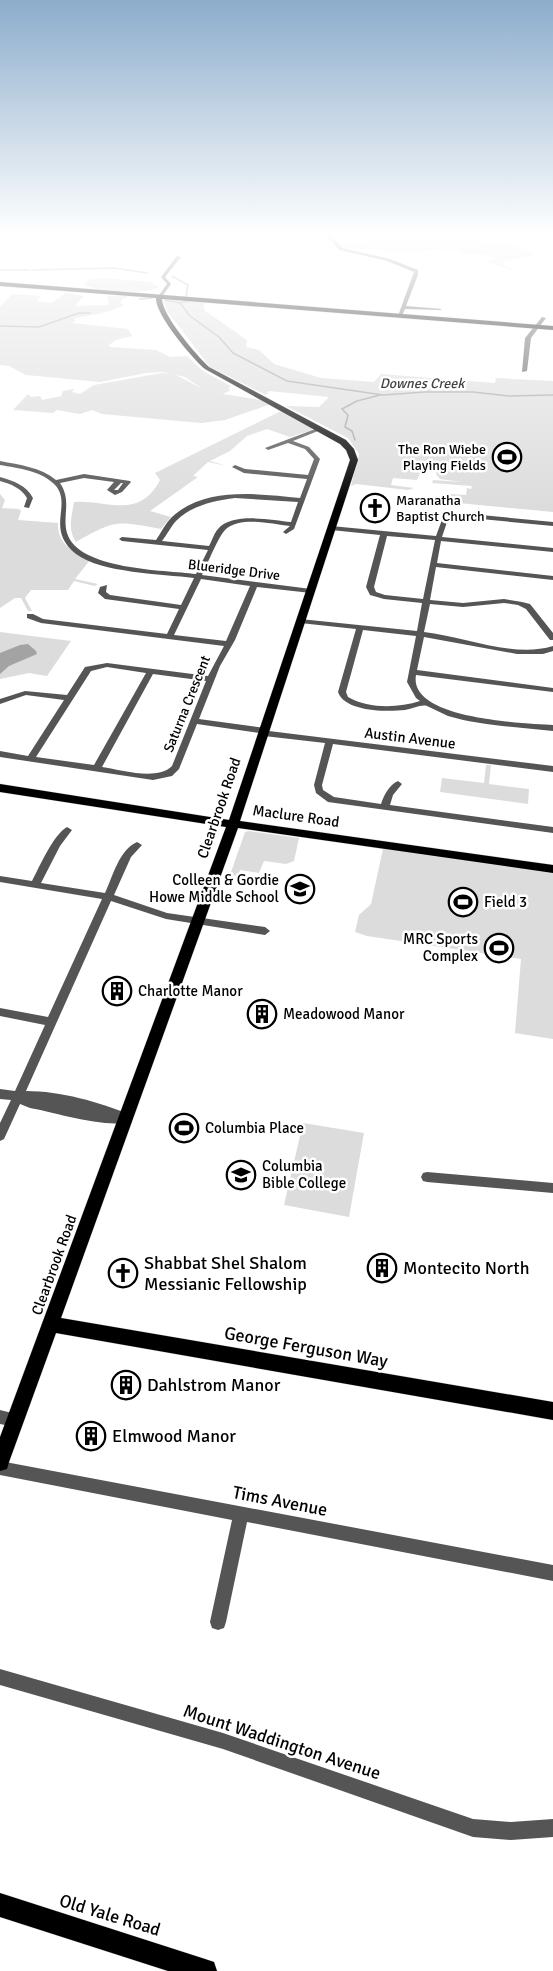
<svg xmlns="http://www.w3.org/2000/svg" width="553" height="1971" font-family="Signika,sans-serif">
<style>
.green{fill:#dcdcdc}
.water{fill:#a3a3a3}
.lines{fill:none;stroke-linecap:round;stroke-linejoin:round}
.stream{stroke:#a3a3a3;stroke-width:1.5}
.major-casing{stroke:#dbdbdb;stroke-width:1}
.minor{fill:#555;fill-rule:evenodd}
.major{fill:#000;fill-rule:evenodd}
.labels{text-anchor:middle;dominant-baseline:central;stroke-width:5;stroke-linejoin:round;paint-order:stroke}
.far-water-label{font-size:14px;font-style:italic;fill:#444;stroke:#fff}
.far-poi-label{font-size:14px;fill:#000;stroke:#fff;text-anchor:end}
.far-street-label{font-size:14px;fill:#000;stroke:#fff}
.street-label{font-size:15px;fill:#000;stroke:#fff}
.poi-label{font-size:15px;fill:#000;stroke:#fff;text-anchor:start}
.near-poi-label{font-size:18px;fill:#000;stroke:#fff;text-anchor:start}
.near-street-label{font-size:18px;fill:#000;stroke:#fff}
</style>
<rect width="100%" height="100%" fill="#fff"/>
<path class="green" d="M377,233H498L468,239L508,243L535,255L504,261L503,265L514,271L487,262L496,258L493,255L464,254L460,249L401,251L346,248L340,244L362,242L370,238L369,234Z
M102,278L150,282L159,287C149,295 96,291 84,285L88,280Z
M66,293L84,296L75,306L109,305L107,297L109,296H129L122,299L120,303L124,305C109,313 92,315 75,318L74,320L76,321L72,323L128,329L132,336L116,340L109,345L110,347L156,350L170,357L187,356L203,371L231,386L228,389L231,390L223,394L266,401L271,404L225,420L201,423L102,414L92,410L80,414L57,410L53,413L13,410L28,394L31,397L40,396L42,400L61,396L63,391L74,389L72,392L80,394L94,385L162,373L174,374L203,389L185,377L163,372L146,373L100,382L26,375L9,366L0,365V307L12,294L40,296L37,301L51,303Z
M165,299L204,302V310L247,340L246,347L259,350L274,364L321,378L374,382L381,374L495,383L496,378L553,381V512L448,502L450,494L466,495L467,488L471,489L472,486L432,483L433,480L462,482L440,479L436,474L437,466L422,469L417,480L393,478L391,485L414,488L408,490L356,484L351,486L359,454L348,438L286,406L319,407L329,397L269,391L266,395L210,367L167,311L164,302Z
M281,411L312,428V430L290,437L267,429L247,436L230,451L210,461L227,466L208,462L193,476L198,477L150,511L171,517L161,529C117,521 116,519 76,542C67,529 72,516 74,502C105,499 139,521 160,480L155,473Z
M0,494L5,500L2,508L19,509L21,511L18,520L58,523C57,544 73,552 90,560L75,579L98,584L95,586L74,581L68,590H31L25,598L32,611H28L21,598H15L0,608Z
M0,632L71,641L47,676L29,673L0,679Z
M486,765H491L489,784L529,789L528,804L440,792L442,778L484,783Z
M249,831L299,838L294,861L286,864L264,861L259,873L240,870L238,876L230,875L245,832Z
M383,849L553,873V1039L515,1033L521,959L367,936L355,932L359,915L371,904Z
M303,1123L364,1133L349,1217L284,1205Z"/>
<path class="water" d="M28,644L36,651L37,654L9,666L0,674V653L20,645Z"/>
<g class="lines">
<path class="stream" d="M0,270H29
M32,270L114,268L147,273
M172,276L188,285L186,297
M139,299L152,298
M165,300L180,303L189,301
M180,303L190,316L219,337L233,353L287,381L383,395L425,392H473L509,396L553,395
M0,326L39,327L79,313H90
M355,440L352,431L345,427L348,415L342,409L357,401L380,395"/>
<g class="major-casing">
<path id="major" d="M0,282L553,326V330L162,299C162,315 196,355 209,367L346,440L354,449L358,460L240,821L553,865V873L238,828L61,1318L553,1402V1420L56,1333L9,1462L7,1469L0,1471V1437L226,827L0,792V784L229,820L350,460L346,450L340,444L205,369C192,358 155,314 156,298L0,286Z
M0,1893L205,1959L214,1962L217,1971H168L0,1917Z"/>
</g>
<path class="minor" d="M324,233H328L343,248L390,259L418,270V275L406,306L442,309L440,310L405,309L402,316H398L414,272L387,261L339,250Z
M177,256L181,257L165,277L171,284L161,298H157L167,284L161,277Z
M542,317L546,318L531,338L527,371L522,372L525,338Z
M318,428L323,429L293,441L309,447L320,459L294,529L286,534L283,532L290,526C271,524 242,516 226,529C219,535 207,565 202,575L311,589L315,591L311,593L257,587L235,640L220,666L199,719L265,728L269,731L553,766V772L333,744L322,785L323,790L334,797L381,804C384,795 389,785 398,781L402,784L393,795L390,805L553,827V833L328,802L316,793L314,785L325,743L264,736L260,733L197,724L179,769L172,776L153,780L0,757V751L28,756L64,700L26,695L0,704V699L25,691L67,695L85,667L107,663L208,676L224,646L41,623L27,618V614H33L43,619L167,634L179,609L105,599L98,593L100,587L107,585L106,592L110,595L181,605L194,578C162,574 101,573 76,554C45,529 72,506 56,486C43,471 18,468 0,465V461C20,465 40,467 56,480L84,474L130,481L131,482L122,492L115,495L107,490L114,482L84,478L60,483C72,501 62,515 67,533C78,570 164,570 196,574L208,550L122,541L119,539L122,537L156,540C161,533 165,524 172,517C205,486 259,494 300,498L307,479L244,473L232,467L235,465L245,469L308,475L314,459L305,449L288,443L268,450L265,448ZM121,483H123L118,490H114ZM235,498L298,502L291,522C272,520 232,512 218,529C214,533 212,541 209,546L162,541C167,535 171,526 176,521C192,505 214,501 235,498ZM201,579L250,586L226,641L174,635ZM107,667L146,673L94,765L36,757L91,671ZM153,674L206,681L172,766C157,781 122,770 102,767Z
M0,477C14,481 26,485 33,498L29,508L24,507L27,498C21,488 11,484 0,481Z
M460,513L553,522V526L460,517L448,519L442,537L553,548V552L441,541L437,563L553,576V580L436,567L430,600L463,603L504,599L522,602L530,604L538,614L553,633V640H550L526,609L518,605L504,603L463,607L430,604L424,632C465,637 514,658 553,646V651L543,654H517L424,637L417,670L553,688V692L416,675C408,720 525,723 553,725V731C518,727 482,726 448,716C441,713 434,709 427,706C422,704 411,709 405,710C387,712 345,712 338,692L356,629L300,623L296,621L300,619L417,631L422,603L384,599L370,595L366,587L380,535L331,530L328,528L331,526L436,536L443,517ZM387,536L435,540L423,599L385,595L376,592L374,587ZM363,630L416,636L407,682L416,698L420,701C398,708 369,709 348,697L346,692Z
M67,827L72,830L60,846L41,883L105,893C113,876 119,850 137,842L142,845L131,857L114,895L167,913L265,927L270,931L265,935L166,919L111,901L26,1091C61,1091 99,1102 131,1115L133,1118L131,1121C111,1130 53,1112 30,1108L20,1104L4,1139L0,1141V1123L11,1100L0,1099V1089L15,1091L45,1025L0,1016V1008L48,1017L102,899L0,882V876L32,881C40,866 53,835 67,827Z
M427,1172L553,1183V1193L427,1182L423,1181L421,1177L423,1173Z
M0,1410L20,1415L22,1420L20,1425L15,1427L0,1424Z
M0,1461L553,1565V1581L247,1522L226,1622L224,1628L218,1630L212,1628L210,1622L232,1520L0,1475Z
M0,1669L223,1733L473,1819L511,1822L553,1819V1837L511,1840L473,1837L223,1749L0,1685Z"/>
<use href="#major" class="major"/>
</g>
<linearGradient id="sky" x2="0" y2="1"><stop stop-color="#8cadcc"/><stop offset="0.46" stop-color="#fff"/><stop offset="1" stop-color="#fff" stop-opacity="0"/></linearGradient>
<rect width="553" height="509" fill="url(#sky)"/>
<defs>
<g id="stadium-ring" transform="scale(1.5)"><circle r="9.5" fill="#fff" stroke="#000" stroke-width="1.5"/><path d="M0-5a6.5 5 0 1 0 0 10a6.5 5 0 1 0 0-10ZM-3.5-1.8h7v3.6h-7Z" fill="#000"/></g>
<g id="church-ring" transform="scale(1.5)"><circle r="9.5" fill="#fff" stroke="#000" stroke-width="1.5"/><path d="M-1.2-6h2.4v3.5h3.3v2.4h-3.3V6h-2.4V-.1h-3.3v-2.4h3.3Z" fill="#000"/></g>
<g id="school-ring" transform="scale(1.5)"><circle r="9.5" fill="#fff" stroke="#000" stroke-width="1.5"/><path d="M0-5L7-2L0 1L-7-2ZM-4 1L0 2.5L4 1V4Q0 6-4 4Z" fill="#000"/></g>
<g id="building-ring" transform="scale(1.5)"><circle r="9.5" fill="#fff" stroke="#000" stroke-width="1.5"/><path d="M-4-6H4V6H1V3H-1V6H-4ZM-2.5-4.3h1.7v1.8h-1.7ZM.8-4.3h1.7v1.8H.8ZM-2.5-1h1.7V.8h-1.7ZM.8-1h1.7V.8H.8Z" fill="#000"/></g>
<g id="university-ring" transform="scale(1.5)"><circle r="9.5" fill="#fff" stroke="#000" stroke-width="1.5"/><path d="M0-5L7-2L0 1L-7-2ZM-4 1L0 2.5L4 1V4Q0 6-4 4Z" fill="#000"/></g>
</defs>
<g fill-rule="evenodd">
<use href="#stadium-ring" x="507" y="457"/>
<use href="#church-ring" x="375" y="508"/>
<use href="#school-ring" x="300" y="889"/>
<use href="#stadium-ring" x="463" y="902"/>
<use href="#stadium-ring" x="499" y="948"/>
<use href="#building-ring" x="117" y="991"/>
<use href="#building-ring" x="262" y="1014"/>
<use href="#stadium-ring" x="184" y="1128"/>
<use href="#university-ring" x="241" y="1175"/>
<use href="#building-ring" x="382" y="1268"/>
<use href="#church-ring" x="123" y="1273"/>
<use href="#building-ring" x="126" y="1385"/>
<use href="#building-ring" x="91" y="1436"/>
</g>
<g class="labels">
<g class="far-water-label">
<text x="422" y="383">Downes Creek</text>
</g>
<g class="far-poi-label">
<text x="486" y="449">The Ron Wiebe<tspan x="486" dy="16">Playing Fields</tspan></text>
<text x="396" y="500" text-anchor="start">Maranatha<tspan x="396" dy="16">Baptist Church</tspan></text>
</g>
<g class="far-street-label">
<text transform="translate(234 570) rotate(7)">Blueridge Drive</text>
<text transform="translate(187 704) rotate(-68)">Saturna Crescent</text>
</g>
<g class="street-label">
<text transform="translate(410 738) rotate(7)">Austin Avenue</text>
<text transform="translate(219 808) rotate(-71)">Clearbrook Road</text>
<text transform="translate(296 816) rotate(8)">Maclure Road</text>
<text transform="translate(54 1265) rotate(-70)">Clearbrook Road</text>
</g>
<g class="poi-label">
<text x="279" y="880" text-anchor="end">Colleen &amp; Gordie<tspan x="279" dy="17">Howe Middle School</tspan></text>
<text x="484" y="902">Field 3</text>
<text x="478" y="939" text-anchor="end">MRC Sports<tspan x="478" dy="17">Complex</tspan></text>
<text x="138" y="991">Charlotte Manor</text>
<text x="283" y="1014">Meadowood Manor</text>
<text x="205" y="1128">Columbia Place</text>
<text x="262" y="1166">Columbia<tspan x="262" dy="17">Bible College</tspan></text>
</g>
<g class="near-poi-label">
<text x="144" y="1263">Shabbat Shel Shalom<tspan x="144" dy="21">Messianic Fellowship</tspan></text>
<text x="403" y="1268">Montecito North</text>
<text x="147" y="1385">Dahlstrom Manor</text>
<text x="112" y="1436">Elmwood Manor</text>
</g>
<g class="near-street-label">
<text transform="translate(306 1347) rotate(10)">George Ferguson Way</text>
<text transform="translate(280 1501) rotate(11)">Tims Avenue</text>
<text transform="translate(282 1742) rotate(18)">Mount Waddington Avenue</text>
<text transform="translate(110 1915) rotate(17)">Old Yale Road</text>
</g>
</g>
</svg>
